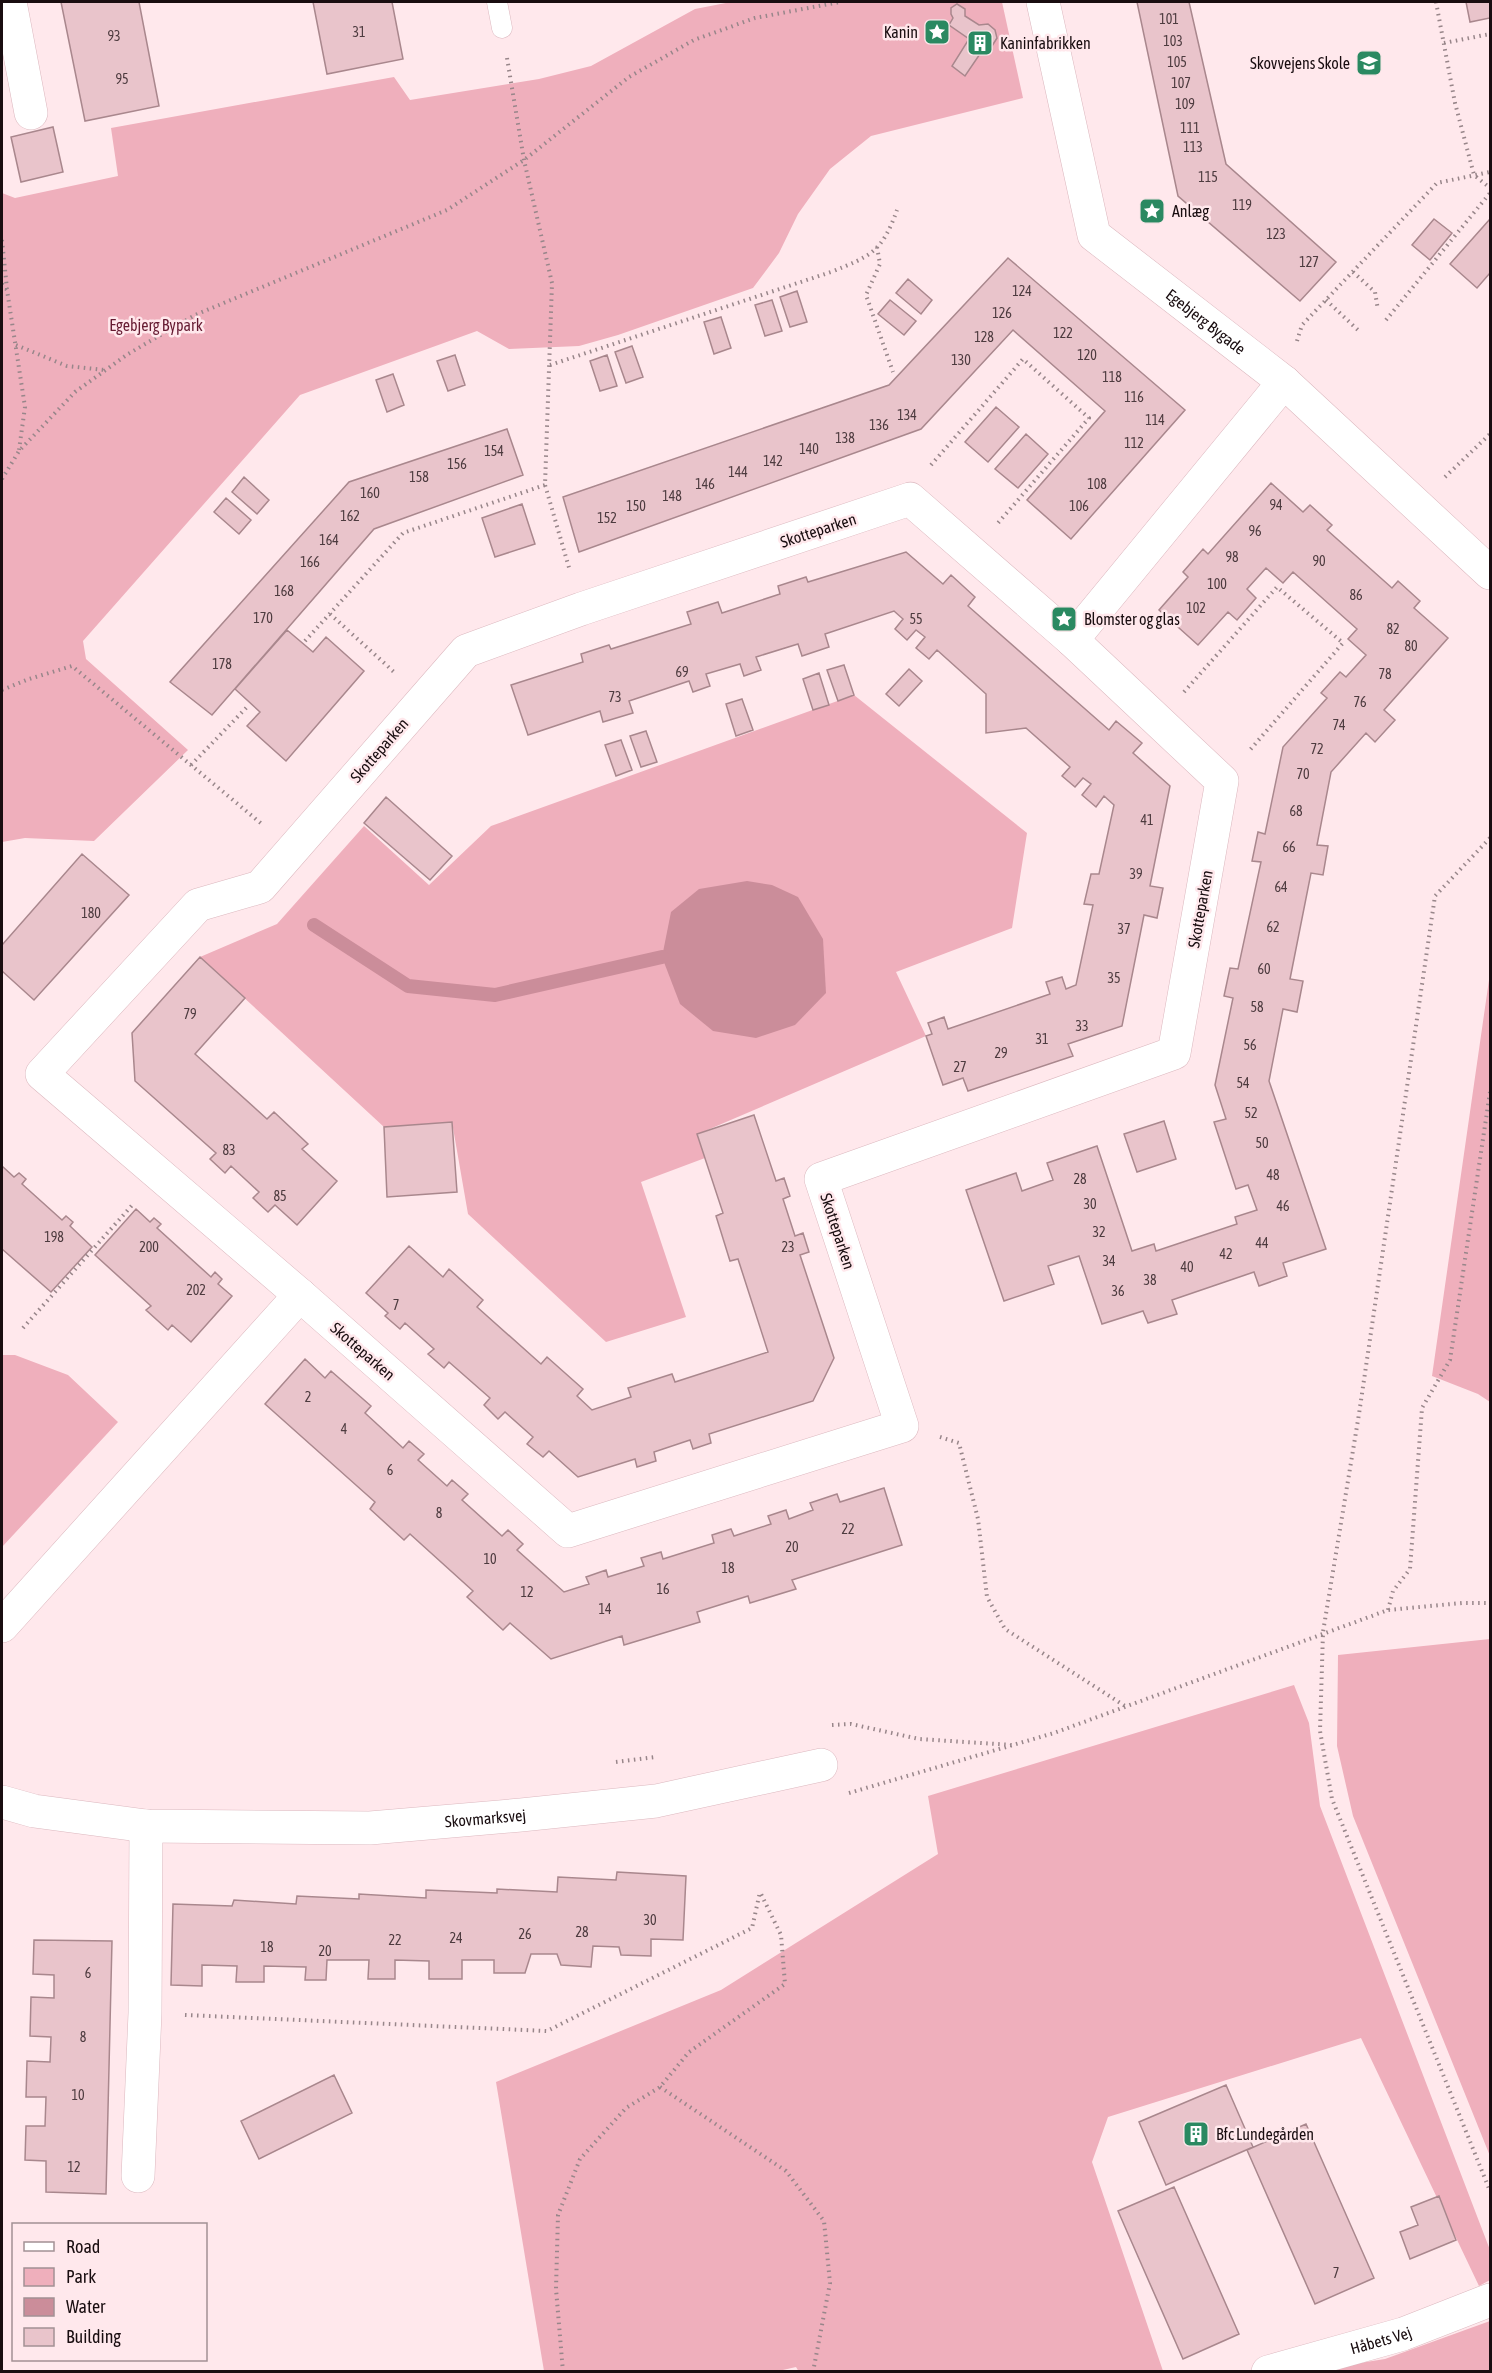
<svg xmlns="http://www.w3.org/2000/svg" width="1492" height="2373" font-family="'Asap Condensed',sans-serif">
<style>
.green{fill:#efafbc}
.water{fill:#cb8d9a}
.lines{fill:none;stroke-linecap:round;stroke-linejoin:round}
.stream{stroke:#cb8d9a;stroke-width:14}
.building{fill:#e9c4cb;stroke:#a9878d;stroke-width:1.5}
.service-casing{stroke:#dcb8bf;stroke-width:21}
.minor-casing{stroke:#dcb8bf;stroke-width:34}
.path{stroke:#98868a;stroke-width:4;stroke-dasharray:1.5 4.5;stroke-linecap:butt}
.service{stroke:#fff;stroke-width:20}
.minor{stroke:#fff;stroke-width:33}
.labels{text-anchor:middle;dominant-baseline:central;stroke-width:5;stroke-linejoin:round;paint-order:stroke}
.number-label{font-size:14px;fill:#4d3b3f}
.poi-label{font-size:16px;fill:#190d10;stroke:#ffe8ec;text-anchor:start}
.street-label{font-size:16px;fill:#190d10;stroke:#ffe8ec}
.park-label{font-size:16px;fill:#661b32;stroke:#ffe8ec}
</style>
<rect width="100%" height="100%" fill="#ffe8ec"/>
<path class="green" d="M731,2H1002L1023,98L871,136L830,169L798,214L779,253L753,288L618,335L579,346L509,349L477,331L300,395L83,641L86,659L188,750L94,841L25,838L2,842V193L15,198L118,176L111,128L394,77L410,100L539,79L591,66L695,9Z
M854,695L1027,833L1012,928L896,972L926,1036L698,1134L705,1158L641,1182L686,1317L606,1342L468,1214L452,1122L384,1127L200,957L277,924L364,826L429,885L491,826Z
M1490,973V1402L1478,1394L1432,1376Z
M2,1355H15L68,1375L118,1422L2,1547Z
M1490,1639V2156L1353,1816L1337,1746L1338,1655Z
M1294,1685L1309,1723L1320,1806L1490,2250V2280L1479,2286L1361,2038L1108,2117L1092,2162L1163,2371L799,2372L796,2367L774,2372L544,2371L496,2082L721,1990L938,1854L928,1796Z
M1490,2321V2371L1303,2372L1385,2359Z"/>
<path class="water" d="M747,881L772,885L798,897L823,939L826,993L795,1025L756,1038L713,1031L680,1004L662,957L671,912L699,889Z"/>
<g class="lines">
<path class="stream" d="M314,925L408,986L495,995L662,957"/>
</g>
<path class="building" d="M61,2H139L159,106L85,121Z
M313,2H392L403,59L327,74Z
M1137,2H1189L1226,164L1336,262L1300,301L1178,196Z
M1466,2H1490V18L1470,22Z
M957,4L965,9V16L979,25L988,24L995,30L997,38L992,46L984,48L965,76L952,66L969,39L949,25L953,18L951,14V8Z
M53,127L63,172L21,182L11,137Z
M1434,219L1452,233L1430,260L1412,245Z
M1490,219V273L1477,288L1450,264Z
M1008,258L1185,410L1071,539L1027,500L1105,411L1013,330L921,429L579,552L563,497L889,385Z
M908,279L932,300L921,314L896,293Z
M797,291L807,322L790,327L780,297Z
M772,300L782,331L765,336L755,305Z
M890,300L916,321L904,335L878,314Z
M721,317L731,348L714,354L704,322Z
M632,346L643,377L626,383L615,352Z
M455,355L465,385L448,391L437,361Z
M607,355L617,386L600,391L590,361Z
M393,374L404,405L387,412L376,380Z
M996,407L1019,427L988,462L965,442Z
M507,429L523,475L374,529L212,715L170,682L349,482Z
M1026,434L1048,454L1018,488L995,469Z
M244,477L269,500L257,514L232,492Z
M1271,483L1303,512L1310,505L1332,525L1327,530L1392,588L1398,581L1420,601L1414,608L1448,638L1384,710L1395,720L1375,742L1366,733L1331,772L1317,845L1328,846L1323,875L1311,873L1290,979L1303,981L1297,1012L1283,1009L1269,1081L1326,1249L1283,1263L1287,1276L1259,1286L1254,1272L1172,1300L1177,1314L1148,1323L1143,1311L1102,1324L1079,1256L1048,1266L1054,1284L1004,1301L966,1190L1016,1173L1022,1191L1053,1180L1047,1163L1097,1146L1132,1251L1154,1244L1156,1251L1237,1224L1235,1217L1257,1210L1248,1185L1236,1189L1214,1122L1226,1119L1215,1085L1233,998L1224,996L1230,968L1238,969L1261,862L1252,861L1258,832L1265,834L1283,747L1327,698L1321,693L1340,672L1346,677L1366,655L1348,639L1357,629L1293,572L1283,583L1266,568L1247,589L1256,598L1237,620L1228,612L1198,645L1159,610L1188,577L1183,572L1203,549L1208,554Z
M226,498L251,520L239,534L214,512Z
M522,504L535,544L495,557L482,518Z
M906,552L943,584L951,575L975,597L968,606L1109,730L1116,721L1142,743L1133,753L1170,786L1150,886L1163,888L1157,918L1144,915L1122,1026L1068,1044L1073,1056L968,1091L963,1078L943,1085L926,1036L932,1034L928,1023L944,1017L948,1029L1050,994L1046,982L1062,977L1066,989L1076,985L1093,905L1084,904L1091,874H1099L1114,805L1104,796L1096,807L1082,795L1091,784L1083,778L1075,787L1062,776L1070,767L1026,728L986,733V694L937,650L929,659L916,648L925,637L916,630L907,640L895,629L903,619L894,611L825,634L829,647L802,656L798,644L756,657L761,670L744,676L740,664L706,674L710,686L693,692L689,681L629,701L633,713L603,722L600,711L528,735L511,685L583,662L581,654L609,645L611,649L691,624L687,612L718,602L722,613L780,594L778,586L806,577L808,582Z
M287,630L313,652L326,637L364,671L286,761L247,726L260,712L235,689Z
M844,665L854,695L838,701L827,670Z
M909,669L922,681L899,706L886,694Z
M819,673L829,705L813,710L803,679Z
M742,699L753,730L736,736L726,704Z
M646,731L657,762L641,767L630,736Z
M621,740L632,770L616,776L605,745Z
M386,797L452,856L430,880L364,823Z
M82,854L129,895L34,1000L2,971V945Z
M200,957L245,998L195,1054L267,1119L274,1112L308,1144L302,1149L337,1181L297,1225L275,1205L268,1212L253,1198L259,1192L231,1166L225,1173L210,1159L216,1153L135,1081L132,1033Z
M754,1115L776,1181L784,1178L790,1196L783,1199L795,1236L803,1233L809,1252L800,1255L834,1358L813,1401L709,1434L711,1443L693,1449L690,1440L654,1452L656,1461L637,1467L635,1459L578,1477L549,1451L543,1457L527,1444L533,1437L505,1412L498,1419L484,1405L490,1398L449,1362L444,1368L428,1354L434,1349L405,1323L400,1329L385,1316L388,1313L366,1293L409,1246L443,1277L449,1269L483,1300L477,1307L541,1364L547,1357L583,1389L577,1396L592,1410L631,1397L628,1388L672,1374L675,1382L768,1352L738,1259L730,1261L716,1216L723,1213L697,1134Z
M1164,1121L1176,1159L1137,1172L1124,1134Z
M452,1122L457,1192L387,1197L384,1127Z
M2,1166L14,1177L19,1173L26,1179L22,1184L62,1220L66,1216L73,1222L70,1226L92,1247L51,1292L2,1249Z
M136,1209L150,1222L154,1218L161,1224L157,1228L211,1277L215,1272L222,1279L218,1284L232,1296L191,1342L172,1325L168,1330L146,1310L151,1306L95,1255Z
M305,1359L325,1378L331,1371L371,1406L365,1413L403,1448L409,1441L424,1454L418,1460L447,1486L452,1480L468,1494L462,1500L502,1536L508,1530L523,1544L517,1550L564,1592L589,1584L586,1577L606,1570L608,1577L644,1566L641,1558L661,1552L663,1559L714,1543L712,1535L731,1529L734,1536L771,1524L768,1516L786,1510L789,1519L813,1510L810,1503L837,1494L840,1502L884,1488L902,1545L792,1580L796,1589L750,1603L748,1596L697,1612L700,1622L624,1645L622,1636L551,1659L510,1623L503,1630L467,1597L473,1591L410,1534L404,1540L370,1509L375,1502L265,1404Z
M617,1872L686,1876L683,1940L651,1939V1956L621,1955L619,1947L593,1946L591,1967L561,1965L557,1954H531L525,1973H494V1960H462V1979H429V1961L395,1960V1979H368L369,1960H327L326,1980H305L306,1967L264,1966V1982H236L237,1966L202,1965V1986L171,1985L173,1904L232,1906L234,1900L296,1904L297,1896L359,1899V1894L426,1898V1890L497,1893V1889L557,1892L558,1877L616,1880Z
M34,1940L112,1941L106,2194L46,2192V2161L25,2160L26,2126H45L46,2097H26L27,2061L50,2062L51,2037L30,2036L31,1997L54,1998V1975L33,1974Z
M334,2075L352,2113L259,2159L241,2121Z
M1226,2085L1253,2147L1166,2185L1139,2122Z
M1306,2124L1374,2278L1315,2304L1247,2150Z
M1174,2187L1239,2334L1183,2359L1118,2211Z
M1439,2196L1456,2240L1410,2259L1400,2232L1418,2225L1411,2207Z"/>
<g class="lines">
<g class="service-casing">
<path id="service" d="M497,2L502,28"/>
</g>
<g class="minor-casing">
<g id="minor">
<path d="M10,2L31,113"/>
<path id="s1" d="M1043,2L1094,235L1284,382L1490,573"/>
<path d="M910,499L1072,640L1222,781L1174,1053L821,1179L902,1426L568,1531L300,1295L42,1074L198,905L260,887L466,651L581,609Z"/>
<path d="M1072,640L1284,382"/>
<path d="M2,1626L300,1295"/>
<path id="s2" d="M2,1802L34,1811L146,1826L370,1828L521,1815L656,1801L821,1765"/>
<path d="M138,2176L145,2013L146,1826"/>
<path id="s3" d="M1268,2372L1403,2334L1490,2300"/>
</g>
</g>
<path class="path" d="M1436,2L1455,103L1474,175L1490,188
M1444,43L1490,34
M507,58L524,160L552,283L545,485L570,571
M2,240L7,289
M877,247L880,264L866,295L893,372
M1353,272L1375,292L1378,310
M2,284L7,290L25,407L19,450
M1326,300L1359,331
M1386,320L1490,193
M1297,341L1302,325L1437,183L1490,172
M16,345L67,366L105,370
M550,365L831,272C871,256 882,252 897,210
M931,465L1023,359L1089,418L998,523
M1445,477L1490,434
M2,479L19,451L75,392L128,354L195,315L447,210L524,160L629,77L694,40L755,18L840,2
M330,614L394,672
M305,641L403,533L545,485
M2,690L29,679L72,666L263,825
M1184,692L1277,587L1343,643L1249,751
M191,765L248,706
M1490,838L1435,896L1359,1414L1323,1632L1320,1731L1332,1799L1490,2191
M23,1328L134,1203
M940,1437L959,1443L978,1519L987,1597L1005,1629L1125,1706
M1388,1610L1393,1591L1410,1569L1422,1408L1450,1360L1490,1092
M832,1725L851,1724L919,1739L1012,1745
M616,1762L656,1757
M849,1793L1054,1733L1388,1610L1462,1603H1490
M185,2015L547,2031L752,1928L760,1892
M660,2087L786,2171L824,2221L830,2283L813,2372
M563,2372L556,2289L558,2215L580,2159L626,2108L660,2087L689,2052L785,1984L781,1935L761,1894"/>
<use href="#service" class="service"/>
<use href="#minor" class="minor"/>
</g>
<defs>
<g id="sight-square" transform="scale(1.35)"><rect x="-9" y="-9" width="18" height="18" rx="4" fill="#2a8961" stroke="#ffe8ec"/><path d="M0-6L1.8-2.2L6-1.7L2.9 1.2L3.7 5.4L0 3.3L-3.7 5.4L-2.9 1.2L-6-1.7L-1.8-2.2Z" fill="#fff"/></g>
<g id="building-square" transform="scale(1.35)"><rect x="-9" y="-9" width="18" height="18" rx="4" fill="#2a8961" stroke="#ffe8ec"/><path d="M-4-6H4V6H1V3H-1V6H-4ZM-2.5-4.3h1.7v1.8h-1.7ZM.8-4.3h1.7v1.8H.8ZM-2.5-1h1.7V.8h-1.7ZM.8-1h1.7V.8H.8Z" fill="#fff"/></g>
<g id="school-square" transform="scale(1.35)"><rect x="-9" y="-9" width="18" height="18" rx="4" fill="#2a8961" stroke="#ffe8ec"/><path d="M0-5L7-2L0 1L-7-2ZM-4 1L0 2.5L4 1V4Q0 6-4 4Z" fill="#fff"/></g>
</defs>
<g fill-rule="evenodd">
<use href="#sight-square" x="937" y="32"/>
<use href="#building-square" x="980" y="43"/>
<use href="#school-square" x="1369" y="63"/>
<use href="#sight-square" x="1152" y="211"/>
<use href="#sight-square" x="1064" y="619"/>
<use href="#building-square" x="1196" y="2134"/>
</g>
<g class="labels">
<g class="number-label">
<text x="1169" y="19">101</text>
<text x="359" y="32">31</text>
<text x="114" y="36">93</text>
<text x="1173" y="41">103</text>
<text x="1177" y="62">105</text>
<text x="122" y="79">95</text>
<text x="1181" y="83">107</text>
<text x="1185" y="104">109</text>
<text x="1190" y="128">111</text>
<text x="1193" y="147">113</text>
<text x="1208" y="177">115</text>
<text x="1242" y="205">119</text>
<text x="1276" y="234">123</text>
<text x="1309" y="262">127</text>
<text x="1022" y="291">124</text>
<text x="1002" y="313">126</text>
<text x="1063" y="333">122</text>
<text x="984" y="337">128</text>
<text x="1087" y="355">120</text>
<text x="961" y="360">130</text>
<text x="1112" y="377">118</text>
<text x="1134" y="397">116</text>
<text x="907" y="415">134</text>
<text x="1155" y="420">114</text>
<text x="879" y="425">136</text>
<text x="845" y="438">138</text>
<text x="1134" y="443">112</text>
<text x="809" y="449">140</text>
<text x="494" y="451">154</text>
<text x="773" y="461">142</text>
<text x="457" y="464">156</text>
<text x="738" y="472">144</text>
<text x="419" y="477">158</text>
<text x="705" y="484">146</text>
<text x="1097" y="484">108</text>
<text x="370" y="493">160</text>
<text x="672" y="496">148</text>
<text x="1276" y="505">94</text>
<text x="636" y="506">150</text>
<text x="1079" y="506">106</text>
<text x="350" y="516">162</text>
<text x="607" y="518">152</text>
<text x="1255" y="531">96</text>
<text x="329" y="540">164</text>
<text x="1232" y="557">98</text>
<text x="1319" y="561">90</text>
<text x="310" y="562">166</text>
<text x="1217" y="584">100</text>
<text x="284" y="591">168</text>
<text x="1356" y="595">86</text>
<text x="1196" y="608">102</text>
<text x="263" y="618">170</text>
<text x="916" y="619">55</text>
<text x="1393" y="629">82</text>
<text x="1411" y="646">80</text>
<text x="222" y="664">178</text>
<text x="682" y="672">69</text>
<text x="1385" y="674">78</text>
<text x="615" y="697">73</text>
<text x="1360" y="702">76</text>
<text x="1339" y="725">74</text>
<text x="1317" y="749">72</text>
<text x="1303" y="774">70</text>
<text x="1296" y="811">68</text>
<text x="1147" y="820">41</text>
<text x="1289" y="847">66</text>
<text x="1136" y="874">39</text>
<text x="1281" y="887">64</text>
<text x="91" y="913">180</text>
<text x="1273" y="927">62</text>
<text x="1124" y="929">37</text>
<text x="1264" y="969">60</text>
<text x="1114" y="978">35</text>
<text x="1257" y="1007">58</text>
<text x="190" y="1014">79</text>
<text x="1082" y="1026">33</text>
<text x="1042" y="1039">31</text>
<text x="1250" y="1045">56</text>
<text x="1001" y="1053">29</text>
<text x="960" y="1067">27</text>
<text x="1243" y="1083">54</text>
<text x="1251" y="1113">52</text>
<text x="1262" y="1143">50</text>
<text x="229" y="1150">83</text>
<text x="1273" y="1175">48</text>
<text x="1080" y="1179">28</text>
<text x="280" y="1196">85</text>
<text x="1090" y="1204">30</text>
<text x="1283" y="1206">46</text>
<text x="1099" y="1232">32</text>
<text x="54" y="1237">198</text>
<text x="1262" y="1243">44</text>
<text x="149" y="1247">200</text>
<text x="788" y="1247">23</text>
<text x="1226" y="1254">42</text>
<text x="1109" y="1261">34</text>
<text x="1187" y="1267">40</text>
<text x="1150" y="1280">38</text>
<text x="196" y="1290">202</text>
<text x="1118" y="1291">36</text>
<text x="396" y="1305">7</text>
<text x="308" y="1397">2</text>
<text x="344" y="1429">4</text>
<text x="390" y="1470">6</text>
<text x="439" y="1513">8</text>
<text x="848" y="1529">22</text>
<text x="792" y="1547">20</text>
<text x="490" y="1559">10</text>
<text x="728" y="1568">18</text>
<text x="663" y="1589">16</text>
<text x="527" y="1592">12</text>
<text x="605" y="1609">14</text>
<text x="650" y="1920">30</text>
<text x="582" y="1932">28</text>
<text x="525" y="1934">26</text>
<text x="456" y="1938">24</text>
<text x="395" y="1940">22</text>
<text x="267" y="1947">18</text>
<text x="325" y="1951">20</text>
<text x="88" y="1973">6</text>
<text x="83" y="2037">8</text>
<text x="78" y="2095">10</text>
<text x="74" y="2167">12</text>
<text x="1336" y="2273">7</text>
</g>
<g class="poi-label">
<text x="918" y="32" text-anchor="end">Kanin</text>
<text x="1000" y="43">Kaninfabrikken</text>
<text x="1350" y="63" text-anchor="end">Skovvejens Skole</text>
<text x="1172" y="211">Anlæg</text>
<text x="1084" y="619">Blomster og glas</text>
<text x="1216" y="2134">Bfc Lundegården</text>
</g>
<g class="street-label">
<text stroke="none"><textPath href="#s1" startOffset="380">Egebjerg Bygade</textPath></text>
<text transform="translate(818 530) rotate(-18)">Skotteparken</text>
<text transform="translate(379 750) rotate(-49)">Skotteparken</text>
<text transform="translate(1200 909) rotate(-80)">Skotteparken</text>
<text transform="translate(838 1231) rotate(72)">Skotteparken</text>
<text transform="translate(363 1351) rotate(41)">Skotteparken</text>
<text stroke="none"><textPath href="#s2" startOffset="486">Skovmarksvej</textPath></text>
<text stroke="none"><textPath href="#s3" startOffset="117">Håbets Vej</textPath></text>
</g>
<g class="park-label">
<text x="156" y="325">Egebjerg Bypark</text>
</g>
</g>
<rect width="1492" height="2373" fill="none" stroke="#190d10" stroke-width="6"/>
<rect x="12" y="2223" width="195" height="138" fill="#ffe8ec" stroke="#a39094" stroke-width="1.5"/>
<rect x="24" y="2242" width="30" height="9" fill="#ffffff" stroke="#a39094" stroke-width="1.5"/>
<text x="66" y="2253" font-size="18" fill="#190d10">Road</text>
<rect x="24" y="2268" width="30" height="18" fill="#efafbc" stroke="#a39094" stroke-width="1.5"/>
<text x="66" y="2283" font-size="18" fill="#190d10">Park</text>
<rect x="24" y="2298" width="30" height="18" fill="#cb8d9a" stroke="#a39094" stroke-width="1.5"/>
<text x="66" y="2313" font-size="18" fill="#190d10">Water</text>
<rect x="24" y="2328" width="30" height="18" fill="#e9c4cb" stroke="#a39094" stroke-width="1.5"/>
<text x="66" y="2343" font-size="18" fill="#190d10">Building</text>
</svg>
